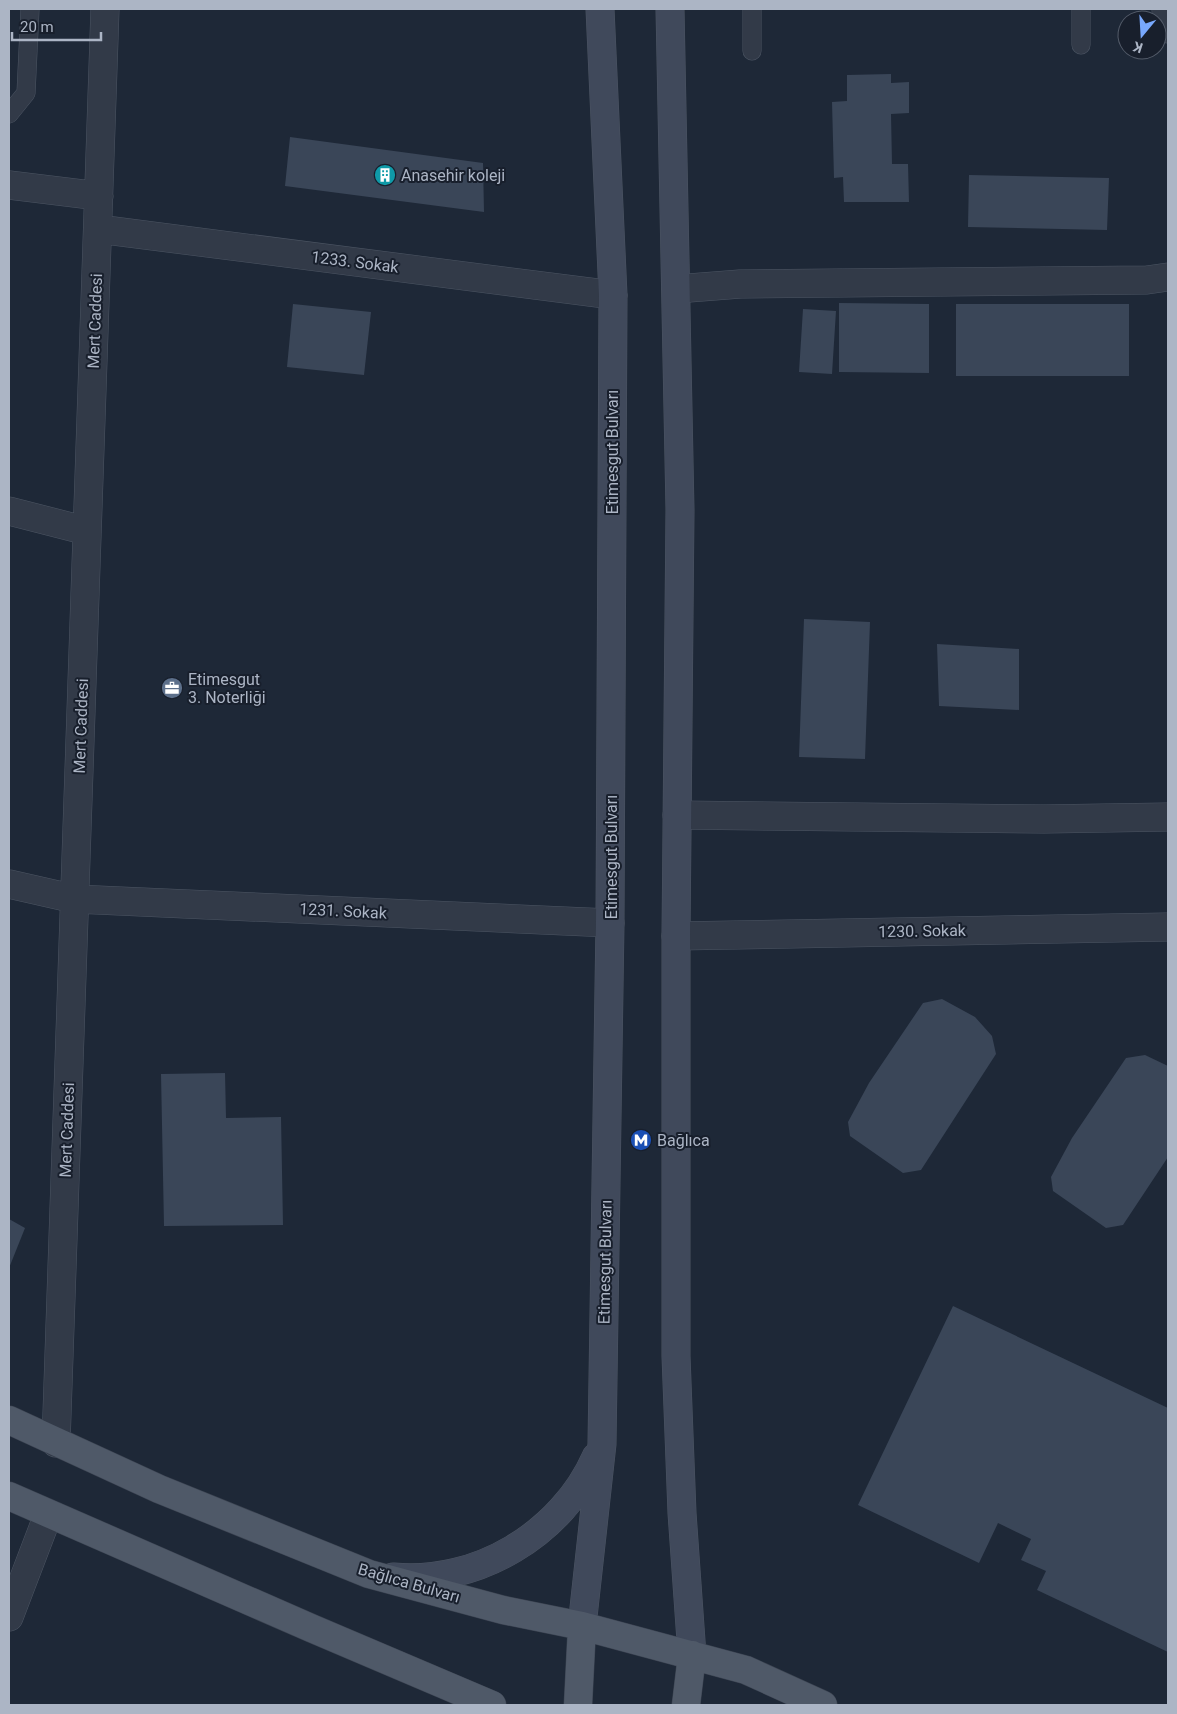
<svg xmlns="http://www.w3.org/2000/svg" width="1177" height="1714" font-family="Roboto,sans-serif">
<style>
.building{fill:#3a4658}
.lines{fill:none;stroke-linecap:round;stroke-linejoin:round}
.service-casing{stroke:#4c5563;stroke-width:19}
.minor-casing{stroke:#4c5563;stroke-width:29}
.secondary-casing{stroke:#4c5563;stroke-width:29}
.primary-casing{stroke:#3b4351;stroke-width:29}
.service{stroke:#323a48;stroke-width:18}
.minor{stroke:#323a48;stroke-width:28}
.secondary{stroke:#40495b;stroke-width:28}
.primary{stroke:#4f5968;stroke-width:28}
.labels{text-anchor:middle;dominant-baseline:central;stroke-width:4;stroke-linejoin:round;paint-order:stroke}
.poi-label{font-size:16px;fill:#acb5c5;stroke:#181f2c;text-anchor:start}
.street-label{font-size:16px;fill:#acb5c5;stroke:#181f2c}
</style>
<rect width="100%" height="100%" fill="#1e2837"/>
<path class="building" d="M891,74V83L909,82V113L891,114L892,164H908L909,202H844L843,177L834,178L832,102L847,101V75Z
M290,137L483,163L484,212L285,186Z
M969,175L1109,178L1107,230L968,227Z
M839,303L929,304V373L839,372Z
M293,304L371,312L364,375L287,367Z
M956,304H1129V376H956Z
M803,309L836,311L832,374L799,372Z
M804,619L870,622L865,759L799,757Z
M937,644L1019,649V710L939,706Z
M942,999L975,1017L992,1036L996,1054L921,1170L903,1173L850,1136L848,1122L869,1083L923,1003Z
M1145,1055L1168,1066V1157L1123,1225L1106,1228L1053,1191L1051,1177L1072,1138L1126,1058Z
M225,1073L226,1118L281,1117L283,1225L164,1226L161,1074Z
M9,1219L25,1228L9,1268Z
M953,1306L1168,1408V1652L1037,1590L1046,1571L1021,1560L1031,1539L998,1523L979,1563L858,1505Z"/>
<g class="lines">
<g class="service-casing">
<path id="service" d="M752,9V51
M1081,9V45
M9,114L26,93L30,9"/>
</g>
<g class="minor-casing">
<path id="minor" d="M1166,9L1168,29
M9,185L99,196
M98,229L613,295
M676,289L740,284L1147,280L1168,277
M9,511L87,531
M677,815L1044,819L1168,817
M9,884L75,899L610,923
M676,936L1168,927
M56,1443L105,9
M9,1617L48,1515"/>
</g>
<g class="secondary-casing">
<path id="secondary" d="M670,9L680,510L676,936V1356L682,1513L692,1655
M393,1577C477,1585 562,1534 596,1457
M582,1626L602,1444L610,923L613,295L600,9"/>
</g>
<g class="primary-casing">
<path id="primary" d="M9,1420L159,1489L369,1574L503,1610L582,1626L746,1670L823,1705
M9,1496L311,1628L492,1705
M578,1705L582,1626
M686,1705L692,1655"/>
</g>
<use href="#service" class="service"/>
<use href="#minor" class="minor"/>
<use href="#secondary" class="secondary"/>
<use href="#primary" class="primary"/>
</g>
<defs>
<g id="building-disc" transform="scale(1.125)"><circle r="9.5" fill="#0f9aa8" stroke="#181f2c"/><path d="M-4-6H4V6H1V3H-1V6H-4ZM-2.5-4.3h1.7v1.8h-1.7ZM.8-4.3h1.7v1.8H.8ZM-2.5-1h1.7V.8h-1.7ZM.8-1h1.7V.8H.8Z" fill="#fff"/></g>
<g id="office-disc" transform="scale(1.125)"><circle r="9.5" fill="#5c6f8a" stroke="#181f2c"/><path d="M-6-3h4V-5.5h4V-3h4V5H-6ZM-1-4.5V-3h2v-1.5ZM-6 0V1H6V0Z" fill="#fff"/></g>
<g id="metro-disc" transform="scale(1.125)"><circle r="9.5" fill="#1a4fb4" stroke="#181f2c"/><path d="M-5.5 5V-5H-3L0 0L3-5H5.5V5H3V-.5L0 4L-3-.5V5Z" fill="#fff"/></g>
</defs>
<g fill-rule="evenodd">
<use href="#building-disc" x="385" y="175"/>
<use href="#office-disc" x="172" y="688"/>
<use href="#metro-disc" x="641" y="1140"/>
</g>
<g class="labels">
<g class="poi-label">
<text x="401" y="175">Anasehir koleji</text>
<text x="188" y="679">Etimesgut<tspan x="188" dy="18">3. Noterliği</tspan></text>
<text x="657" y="1140">Bağlıca</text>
</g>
<g class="street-label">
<text transform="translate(355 262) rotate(7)">1233. Sokak</text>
<text transform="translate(95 321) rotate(-88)">Mert Caddesi</text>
<text transform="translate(612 452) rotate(-90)">Etimesgut Bulvarı</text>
<text transform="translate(81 726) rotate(-88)">Mert Caddesi</text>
<text transform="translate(611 857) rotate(-90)">Etimesgut Bulvarı</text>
<text transform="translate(343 911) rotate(3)">1231. Sokak</text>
<text transform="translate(922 931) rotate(-1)">1230. Sokak</text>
<text transform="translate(67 1130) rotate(-88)">Mert Caddesi</text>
<text transform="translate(605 1262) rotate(-89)">Etimesgut Bulvarı</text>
<text transform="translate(409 1583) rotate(16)">Bağlıca Bulvarı</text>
</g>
</g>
<rect width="1177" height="1714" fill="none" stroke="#acb5c5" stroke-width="20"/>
<g transform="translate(1142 35) rotate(198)"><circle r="24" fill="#181f2c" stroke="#535b69"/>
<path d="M0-4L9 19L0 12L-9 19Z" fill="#78a8fd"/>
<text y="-8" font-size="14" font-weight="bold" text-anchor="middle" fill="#acb5c5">K</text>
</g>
<path d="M12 32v8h89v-8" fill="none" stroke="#acb5c5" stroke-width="2.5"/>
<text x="20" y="32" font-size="15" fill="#acb5c5" stroke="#181f2c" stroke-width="4" paint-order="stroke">20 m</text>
</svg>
